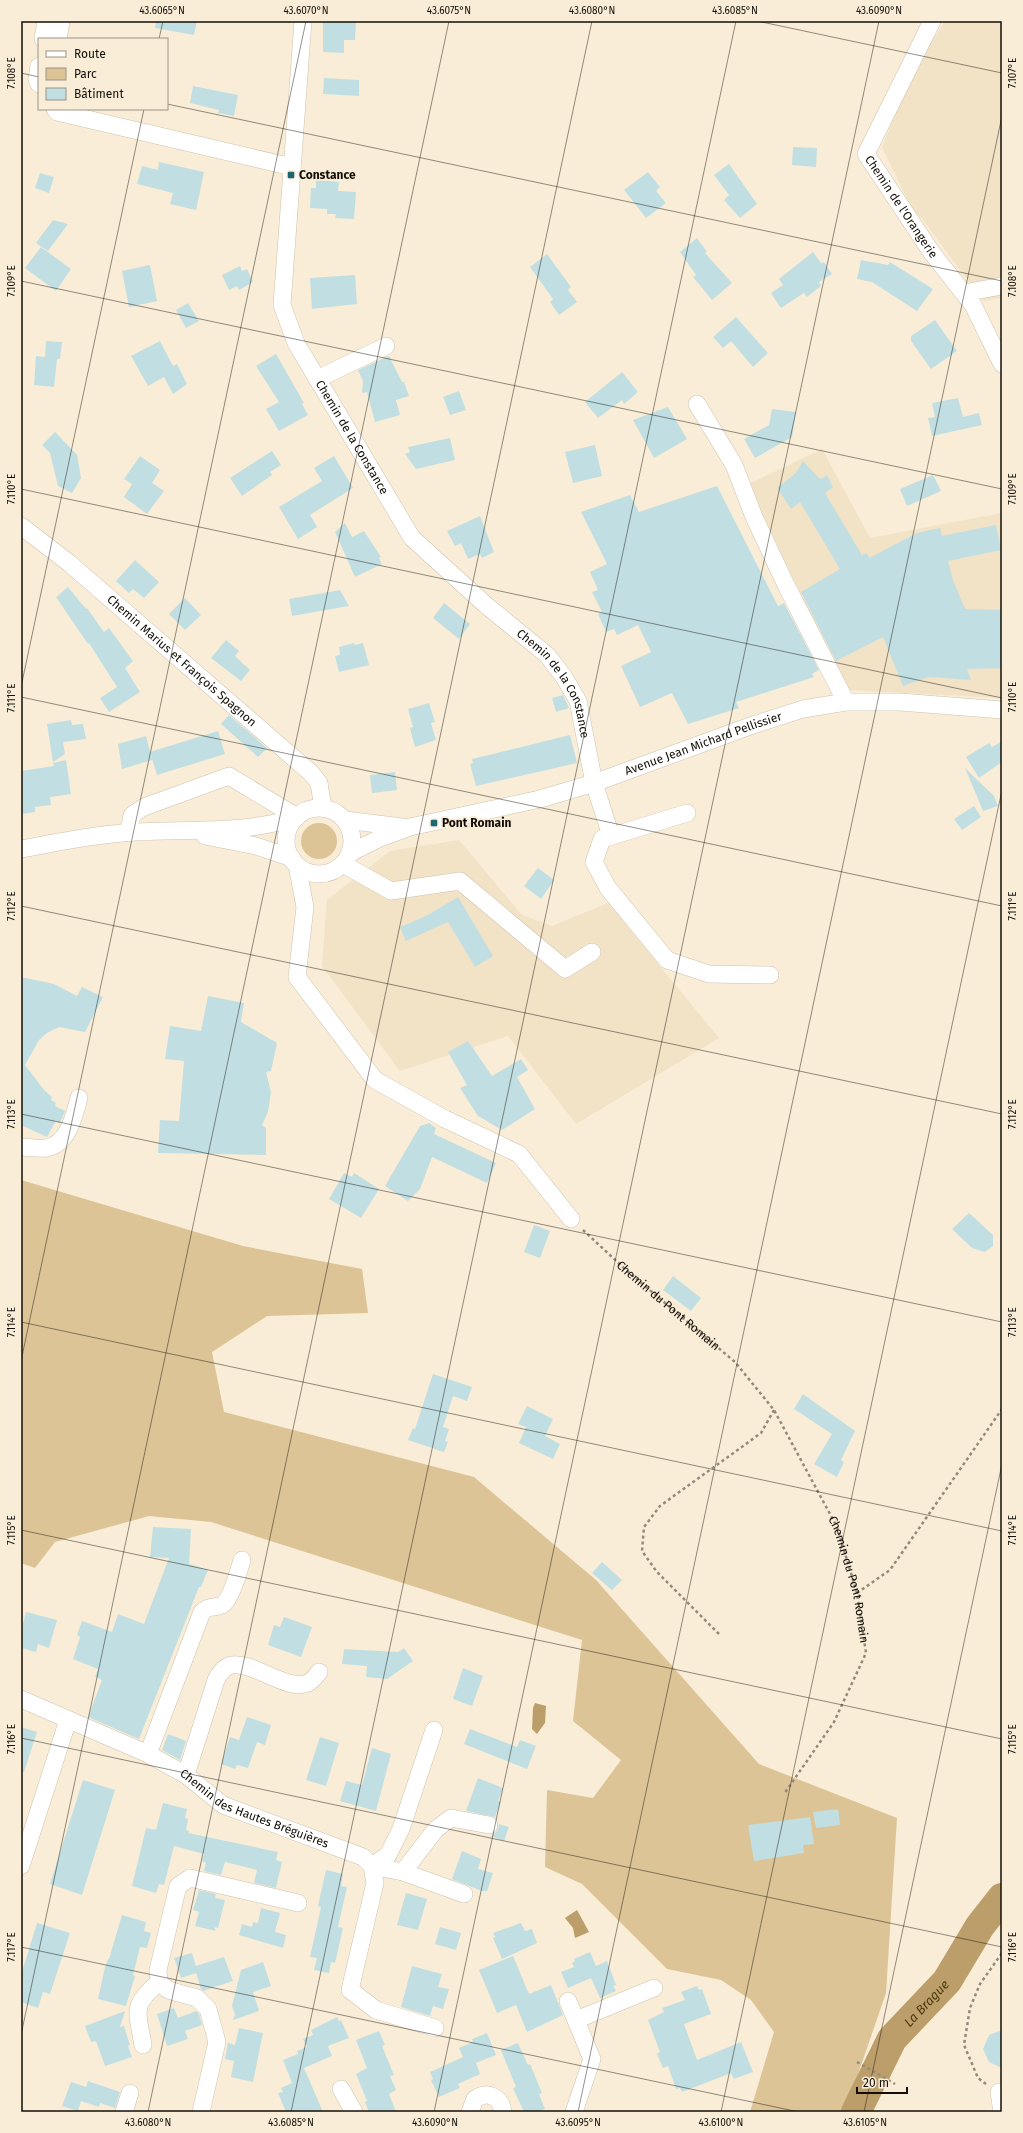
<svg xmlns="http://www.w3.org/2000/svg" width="1023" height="2133" font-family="'Fira Sans',sans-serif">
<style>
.built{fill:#f2e2c6}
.green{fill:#dcc497}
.water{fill:#bb9e69}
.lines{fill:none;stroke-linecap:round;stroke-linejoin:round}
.river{stroke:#bb9e69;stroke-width:30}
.building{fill:#c1dfe2}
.minor-casing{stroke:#cec2ad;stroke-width:18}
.path{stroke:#928a7b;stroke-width:2.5;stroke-dasharray:3 3;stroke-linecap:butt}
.minor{stroke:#fff;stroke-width:17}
.ticks{fill:none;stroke:#120e07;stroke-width:1;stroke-opacity:0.45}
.poi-dot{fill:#1c6870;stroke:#f9edd7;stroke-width:1.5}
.labels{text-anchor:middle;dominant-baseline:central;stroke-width:3.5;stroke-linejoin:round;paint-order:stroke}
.poi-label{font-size:12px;font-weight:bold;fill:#120e07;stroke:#f9edd7;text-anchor:start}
.street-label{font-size:12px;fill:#120e07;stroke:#f9edd7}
.water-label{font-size:13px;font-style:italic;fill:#4e390d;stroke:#f9edd7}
.neatline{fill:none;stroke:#120e07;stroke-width:1.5}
.ticks-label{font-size:10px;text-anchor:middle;fill:#120e07}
</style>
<rect width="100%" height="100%" fill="#f9edd7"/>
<path class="built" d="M945,21H1002V298L983,301L923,220L911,207L882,147L912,74Z
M822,449L870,538L1002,513V698L845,690L749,484Z
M459,840L522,915L552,926L608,903L719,1038L576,1124L508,1036L400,1071L322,966L327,900L390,851Z"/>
<path class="green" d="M301 841a18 18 0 1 1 36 0a18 18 0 1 1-36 0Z
M21,1180L243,1246L362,1269L368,1313L267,1316L212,1352L224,1412L474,1477L596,1580L759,1764L897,1818L886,1993L845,2112H750L774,2032L751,2000L721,1980L667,1969L582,1884L545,1867L547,1790L593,1798L621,1760L573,1721L582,1640L211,1522L149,1516L55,1542L35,1568L21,1563Z"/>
<path class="water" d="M535,1703L546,1706L545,1723L537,1734L532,1729L533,1708Z
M577,1910L589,1932L575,1938L573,1928L565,1918Z
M864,2073L879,2082L866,2112H848Z"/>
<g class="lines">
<path class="river" id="s1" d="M856,2112L892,2039L947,1981L980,1926L1002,1898"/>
</g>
<path class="building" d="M156,21H197L194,35L155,28Z
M323,21H356L355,40H344V53L323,52Z
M324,78L359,80V96L323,94Z
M193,86L238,95L234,116L218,113L219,110L190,103Z
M793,147L817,148L816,167L792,165Z
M159,162L204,172L196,210L170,204L173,193L137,184L142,166L158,170Z
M729,164L757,204L740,218L724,200L729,195L714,175Z
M648,172L660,187L656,191L666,203L646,218L624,190Z
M40,173L54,177L49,193L35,188Z
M316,180L339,182L338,191L356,192L354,219L335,218L336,214H327V209L310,208L311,188H316Z
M53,220L68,224L48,251L36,243Z
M697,238L707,252L705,253L732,283L712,300L693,277L696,275L680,252Z
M41,247L71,269L56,291L25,268Z
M813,252L821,263L824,262L832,274L819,282L821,286L807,297L804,293L781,308L771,293L783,285L779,279Z
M547,254L571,287L568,290L577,302L559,315L550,302L553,299L530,267Z
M861,260L888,265L890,262L933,289L917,311L872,282L857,279Z
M150,265L157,301L129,307L122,271Z
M240,266L242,271L247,269L253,282L239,290L237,286L229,290L222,275Z
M355,275L357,304L312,309L310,278Z
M188,303L199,321L186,328L176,310Z
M736,317L768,353L753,367L731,341L723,348L713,337Z
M935,320L957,351L931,369L911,341V336Z
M46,341L62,342L60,359H57L54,387L34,385L36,356L45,357Z
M160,341L173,366L177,364L187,384L173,394L164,377L148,386L131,356Z
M276,354L304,403L302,404L308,415L279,431L266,409L279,402L256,366Z
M389,356L402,382H404L409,396L396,400L400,415L375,422L367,392L362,393L363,381L358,370Z
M622,372L638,392L624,404L622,400L598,418L585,402Z
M459,391L466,410L450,415L443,397Z
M958,398L963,417L979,413L982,425L932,436L928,418L935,417L932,403Z
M668,407L687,439L654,458L633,420Z
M772,409L796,412L792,437L755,458L744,439L769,425Z
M55,432L77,455L81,478L72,493L58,486L50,453L42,445Z
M450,438L455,460L416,469L405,454L410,452L408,447Z
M595,445L602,476L573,483L565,452Z
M272,451L281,465L270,472L272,475L242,496L230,478Z
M140,456L160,470L152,483L164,491L147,514L124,497L132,484L124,479Z
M334,456L353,488L310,515L317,527L298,539L279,507L322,481L314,468Z
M803,461L820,479L827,475L833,487L825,493L862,555L867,553L869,558L917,533L940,528L942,536L996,525L1001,550L948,561L953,580L965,609L1002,610V668L967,669L971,680L929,677L903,686L883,637L836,661L801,592L840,569L800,502L791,509L777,488L796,473Z
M933,475L941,491L907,506L900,489Z
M717,486L778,606L784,603L819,670L812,674L814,677L736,702L739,708L688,724L672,693L640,707L621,666L651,652L638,625L617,635L614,629L606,632L598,614L602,612L592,592L598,590L590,572L607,564L581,512L630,495L639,512Z
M480,516L494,552L482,558L480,554L468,559L461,543L455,546L447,531Z
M345,523L352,537L364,531L381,557L379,558L382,564L355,577L335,532Z
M135,560L159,582L144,598L133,589L129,593L116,581Z
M68,587L86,609L87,608L104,632L109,628L133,661L125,668L140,692L109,712L100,698L117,687L89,643L88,644L56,597Z
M340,590L349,606L292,616L289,599Z
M185,598L201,615L185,630L169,614Z
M444,603L470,624L459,639L433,618Z
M226,640L239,651L235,656L250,670L241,681L211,658Z
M354,643L355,645L363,643L369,665L339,672L335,656L340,655L339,647Z
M563,695L569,708L556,712L552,698Z
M429,703L435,722L431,723L436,740L415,747L410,728L413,727L408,709Z
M229,715L267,748L258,757L221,724Z
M71,720L72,725L83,724L86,739L63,742L65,754L53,762L47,724Z
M218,731L225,754L157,775L150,752Z
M570,735L577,763L476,786L470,764L473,763L472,759Z
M146,736L152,760L122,769L118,744Z
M1002,741V762L979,778L966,757L989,743L992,747Z
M66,760L71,794L50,797L51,805L35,807V812L21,814V771L54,766L53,763Z
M965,768L994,796L998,806L983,811Z
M395,772L397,790L372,793L370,775Z
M974,806L981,817L962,830L954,819Z
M538,868L554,880L541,899L524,886Z
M458,897L493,956L475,967L448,922L406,941L400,927L426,916Z
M21,977L54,984L77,996L82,987L103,997L85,1032L59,1027L47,1033L39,1040L25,1065L44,1090L52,1097L51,1100L56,1103L55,1106L65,1111L60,1123L56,1121L47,1137L21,1125Z
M208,996L244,1003L241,1022L277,1043L271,1071L266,1072L271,1092L268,1112L262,1125L266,1128V1155L158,1153L160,1120L179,1121L184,1061L165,1059L170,1026L201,1031Z
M468,1041L492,1076L521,1059L528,1070L517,1077L535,1109L502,1130L478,1116L460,1088L467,1085L448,1052Z
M429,1123L436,1128L434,1134L496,1163L487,1183L432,1157L420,1189L408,1201L385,1186L420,1126Z
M344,1173L352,1177L354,1173L379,1189L361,1218L329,1199Z
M969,1213L993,1235V1246L985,1252L972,1248L952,1229Z
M534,1225L550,1231L540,1258L524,1252Z
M673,1276L701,1298L691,1311L663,1290Z
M433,1374L472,1387L467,1401L453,1396L443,1427L449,1429L445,1441L448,1442L444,1452L408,1440L413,1428L415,1429Z
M803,1394L855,1431L841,1460L844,1462L837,1477L814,1464L832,1434L794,1409Z
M527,1406L553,1419L545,1436L560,1444L553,1459L519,1443L526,1427L518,1424Z
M153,1527L191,1529L189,1564L208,1570L201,1587H199L139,1739L88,1717L102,1680L95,1677L98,1669L73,1659L80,1637L77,1635L82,1621L112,1632L118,1614L144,1624L169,1558L150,1557Z
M602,1562L622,1580L612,1590L592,1573Z
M26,1612L57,1620L49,1648L38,1644L36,1652L21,1648V1631Z
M284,1617L312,1627L301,1657L268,1645L274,1625L280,1627Z
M404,1648L413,1661L387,1679L366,1677L367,1666L342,1664L344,1649L398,1652Z
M463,1668L483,1676L472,1706L453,1699Z
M247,1717L271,1725L265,1745L257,1742L248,1768L237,1765L235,1769L221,1764L230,1737L239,1740Z
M21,1727L37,1732L24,1772H21Z
M470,1729L517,1747L520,1740L536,1746L527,1769L464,1744Z
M168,1734L186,1741L180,1760L162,1750Z
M320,1737L339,1743L326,1786L306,1780Z
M372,1748L391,1754L376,1811L340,1801L346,1781L362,1785Z
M478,1778L503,1788L498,1801L501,1802L495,1817L466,1811Z
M83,1780L115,1790L82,1895L50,1884Z
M163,1803L187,1809L185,1818L188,1819L186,1830L189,1831L188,1833L278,1852L276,1860L282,1862L276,1888L254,1883L257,1870L225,1862L221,1875L204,1871L206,1863L202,1861L204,1854L174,1846L164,1885L159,1884L156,1893L132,1886L146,1828L156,1830Z
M838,1809L840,1825L816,1828L813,1812Z
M810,1817L814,1844L803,1845L804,1853L754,1861L748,1825Z
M499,1824L509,1827L504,1841L491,1836L497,1831Z
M462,1851L481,1859L478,1869L493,1873L487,1891H482L452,1879Z
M326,1870L343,1874L341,1886L347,1887L338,1927L343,1928L335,1963L331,1962L329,1973L314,1970L317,1958L310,1957L321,1907L318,1906Z
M199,1890L216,1894L215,1898L225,1900L218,1928L214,1927L216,1931L195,1926L199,1912L193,1910Z
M406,1893L427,1899L418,1930L397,1925Z
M261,1908L280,1913L275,1932L286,1935L283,1948L239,1935L242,1924L252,1927L253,1922L258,1923Z
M122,1915L146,1922L144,1931L151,1933L147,1948L140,1947L133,1975L135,1976L126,2006L98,1999L105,1967L108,1959H109Z
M37,1923L70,1933L50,1994L43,1992L38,2008L21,2002V1975Z
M521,1923L525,1931L532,1929L537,1943L502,1959L493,1938L495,1937L493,1933Z
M440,1927L461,1933L456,1950L435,1944Z
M590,1952L596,1966L607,1961L616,1985L613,1986L616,1991L600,1998L591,1978L568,1988L561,1972L574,1967L572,1963L575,1961L574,1959Z
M192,1953L196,1966L224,1957L233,1981L203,1991L201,1989L196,1973L181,1978L174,1958Z
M513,1956L529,1994L551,1985L563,2015L527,2032L516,2005L497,2013L479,1970Z
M263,1962L271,1986L253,1992L259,2011L233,2020L235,2014L232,2006L241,1970Z
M412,1966L442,1974L438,1987L449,1989L443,2009L433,2006L430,2016L401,2007Z
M697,1986L699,1990L702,1989L711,2014L684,2024L697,2060L741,2042L753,2072L734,2079L731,2073L682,2092L680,2088L676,2089L668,2066L663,2068L657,2054L660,2052L648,2020L664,2012L662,2008L685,2000L681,1992Z
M174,2008L178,2018L196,2011L199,2014L202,2025L185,2031L188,2039L167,2046L157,2014Z
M125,2011L120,2027L124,2026L130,2045L128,2046L132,2057L105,2066L96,2041L91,2042L85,2026Z
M337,2017L339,2021L341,2020L349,2038L328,2046L332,2056L304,2068L323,2112H286L278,2093L283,2092L281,2088L292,2083L283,2060L298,2054L297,2051L307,2047L303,2039L313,2035L311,2030Z
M239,2028L263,2033L253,2082L231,2077L234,2061L225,2059L228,2043L235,2045Z
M1002,2030V2068L989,2062L983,2049L989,2035Z
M379,2031L385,2045L382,2046L394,2075L390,2076L396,2090L389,2094L396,2112H369L365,2102L367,2101L356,2074L367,2068L356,2040Z
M487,2033L496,2055L476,2063L480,2074L458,2084L460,2088L439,2097L431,2080L433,2079L430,2072L463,2057L459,2048L473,2042L472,2039Z
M518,2043L528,2065L530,2064L542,2093L539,2094L545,2109L536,2112H524L513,2088L516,2087L501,2050Z
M88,2081L120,2092L115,2108L100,2103L99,2107L81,2101L78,2111L62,2106L71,2082L86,2087Z"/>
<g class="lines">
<g class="minor-casing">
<g id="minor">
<path id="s3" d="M303,21L282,305L296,343L412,538L487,606L547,655L564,677L578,701L594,783L611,836"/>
<path id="s4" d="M932,21L866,154L932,253L973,305L1002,364"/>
<path d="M43,39L46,21"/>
<path d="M58,39L61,21"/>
<path d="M39,66L37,79L39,84"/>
<path d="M55,109L57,112L292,167"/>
<path d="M964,293L1002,286"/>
<path d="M317,379L386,346"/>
<path d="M697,404L734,465L754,517L786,585L846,702"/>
<path id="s5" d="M21,526L69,563L311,773L319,783L323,808"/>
<circle cx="319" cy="841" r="33"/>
<path d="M687,813L602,839L594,862L608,888L667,960L709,974L770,975"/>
<path d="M345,820L402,827"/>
<path d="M129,833L132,815L144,807L229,776L297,817"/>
<path d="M205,836L256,846L292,858"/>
<path d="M21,849C59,842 97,834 136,832C189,829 246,834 297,817"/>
<path id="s6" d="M350,853L380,838L410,827L540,799L594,783L753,725L803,709L846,702H900L1002,710"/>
<path d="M343,864L391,891L460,881L565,969L592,952"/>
<path d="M297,865L305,907L297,977L375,1080L445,1119L519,1154L571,1219"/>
<path d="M21,1147C29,1147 38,1149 46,1148C68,1145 74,1116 79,1098"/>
<path id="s7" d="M21,1699L148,1754L186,1775L223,1805L363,1857L372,1866L375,1883L350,1990L376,2010L435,2028"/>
<path d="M148,1754L202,1612C211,1604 213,1609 222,1605C231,1600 239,1570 242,1560"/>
<path d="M186,1775L216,1680C219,1674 224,1667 231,1665C253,1661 287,1692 308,1683C312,1681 316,1676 319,1672"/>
<path d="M21,1866L68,1720"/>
<path d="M372,1866L388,1855L401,1829L434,1730"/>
<path d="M372,1866L403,1872L464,1894"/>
<path d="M403,1872L436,1829L451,1818L489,1825"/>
<path d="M568,2001L592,2059L574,2112"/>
<path d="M576,2020L654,1988"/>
<path d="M143,2045C137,2010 131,2006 159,1982"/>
<path d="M341,2089L354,2112"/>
<path d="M999,2092L1002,2112"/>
<path d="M124,2112L130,2093"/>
<path d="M201,2112L217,2042L208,2009L197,1998L168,1990L159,1982L158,1970L178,1886L190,1878L298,1903"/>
<path d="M470,2112L475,2099C488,2090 501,2097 503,2112"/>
</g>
</g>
<g class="path">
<path id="s2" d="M583,1230L626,1270L735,1362L774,1410L837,1527L857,1593L866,1653L834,1722L784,1794"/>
<path d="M857,1593L890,1570L1002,1409"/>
<path d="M719,1634L657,1572L642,1551L644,1527L660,1506L761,1433L774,1410"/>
<path d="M857,2062L895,2084"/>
<path d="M986,2084L978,2078L964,2045L970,2008L980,1984L1002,1953"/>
</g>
<use href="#minor" class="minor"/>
</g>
<path class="ticks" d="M757,21L1002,73M159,39L163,21M21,73L39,77M167,104L1002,281M21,281L1002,489M21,489L1002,698M21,687L144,109M21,697L1002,906M21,906L1002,1114M21,1114L1002,1322M21,1322L1002,1531M21,1361L306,21M21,1530L1002,1739M21,1738L1002,1947M21,1947L799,2112M21,2035L449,21M148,2112L592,21M291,2112L736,21M434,2112L879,21M578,2112L1002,116M721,2112L1002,790M864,2112L1002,1464"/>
<g class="poi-dot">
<rect x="287" y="171" width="8" height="8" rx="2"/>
<rect x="430" y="819" width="8" height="8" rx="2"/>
</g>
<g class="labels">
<g class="poi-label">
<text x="299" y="175">Constance</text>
<text x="442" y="823">Pont Romain</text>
</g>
<g class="street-label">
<text stroke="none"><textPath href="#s4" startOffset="212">Chemin de l'Orangerie</textPath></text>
<text stroke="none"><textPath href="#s3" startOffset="435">Chemin de la Constance</textPath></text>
<text stroke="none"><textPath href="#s5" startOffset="210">Chemin Marius et François Spagnon</textPath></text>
<text stroke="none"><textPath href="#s3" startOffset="759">Chemin de la Constance</textPath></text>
<text stroke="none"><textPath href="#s6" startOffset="371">Avenue Jean Michard Pellissier</textPath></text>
<text stroke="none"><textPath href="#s2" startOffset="114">Chemin du Pont Romain</textPath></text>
<text stroke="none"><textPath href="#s2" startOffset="450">Chemin du Pont Romain</textPath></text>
<text stroke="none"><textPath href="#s7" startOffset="259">Chemin des Hautes Bréguières</textPath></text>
</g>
<g class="water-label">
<text stroke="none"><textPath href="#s1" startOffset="131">La Brague</textPath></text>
</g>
</g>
<rect width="1023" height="2133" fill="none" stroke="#f9edd7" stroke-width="44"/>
<rect x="38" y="38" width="130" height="72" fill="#f9edd7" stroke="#9d9484"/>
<rect x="46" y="51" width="20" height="6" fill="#ffffff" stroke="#9d9484"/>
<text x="74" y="58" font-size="12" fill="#120e07">Route</text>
<rect x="46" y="68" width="20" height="12" fill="#dcc497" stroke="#9d9484"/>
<text x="74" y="78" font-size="12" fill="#120e07">Parc</text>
<rect x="46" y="88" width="20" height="12" fill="#c1dfe2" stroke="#9d9484"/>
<text x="74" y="98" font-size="12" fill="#120e07">Bâtiment</text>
<path d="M857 2087v6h50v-6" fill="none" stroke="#120e07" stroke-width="2"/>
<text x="863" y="2087" font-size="12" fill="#120e07" stroke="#f9edd7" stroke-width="3" paint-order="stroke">20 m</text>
<rect x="22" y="22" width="979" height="2089" class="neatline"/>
<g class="ticks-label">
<text x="162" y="14">43.6065°N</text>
<text x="306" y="14">43.6070°N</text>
<text x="449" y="14">43.6075°N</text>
<text x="592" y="14">43.6080°N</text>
<text x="735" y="14">43.6085°N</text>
<text x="879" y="14">43.6090°N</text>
<text transform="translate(1012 73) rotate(-90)" y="4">7.107°E</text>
<text transform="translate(11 73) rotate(-90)" y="4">7.108°E</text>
<text transform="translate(1012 281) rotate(-90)" y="4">7.108°E</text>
<text transform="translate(11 281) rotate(-90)" y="4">7.109°E</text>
<text transform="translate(1012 489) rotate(-90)" y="4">7.109°E</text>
<text transform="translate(11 489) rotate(-90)" y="4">7.110°E</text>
<text transform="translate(1012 697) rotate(-90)" y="4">7.110°E</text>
<text transform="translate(11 698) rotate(-90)" y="4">7.111°E</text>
<text transform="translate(1012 906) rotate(-90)" y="4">7.111°E</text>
<text transform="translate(11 906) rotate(-90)" y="4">7.112°E</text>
<text transform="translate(1012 1114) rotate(-90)" y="4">7.112°E</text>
<text transform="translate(11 1114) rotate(-90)" y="4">7.113°E</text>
<text transform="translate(1012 1322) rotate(-90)" y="4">7.113°E</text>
<text transform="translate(11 1322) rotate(-90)" y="4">7.114°E</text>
<text transform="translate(1012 1530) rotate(-90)" y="4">7.114°E</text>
<text transform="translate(11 1530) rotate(-90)" y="4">7.115°E</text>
<text transform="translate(1012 1739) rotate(-90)" y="4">7.115°E</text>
<text transform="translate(11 1739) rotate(-90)" y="4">7.116°E</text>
<text transform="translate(1012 1947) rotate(-90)" y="4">7.116°E</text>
<text transform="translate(11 1947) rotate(-90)" y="4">7.117°E</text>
<text x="148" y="2126">43.6080°N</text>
<text x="291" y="2126">43.6085°N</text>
<text x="435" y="2126">43.6090°N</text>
<text x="578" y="2126">43.6095°N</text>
<text x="721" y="2126">43.6100°N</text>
<text x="865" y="2126">43.6105°N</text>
</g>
</svg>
